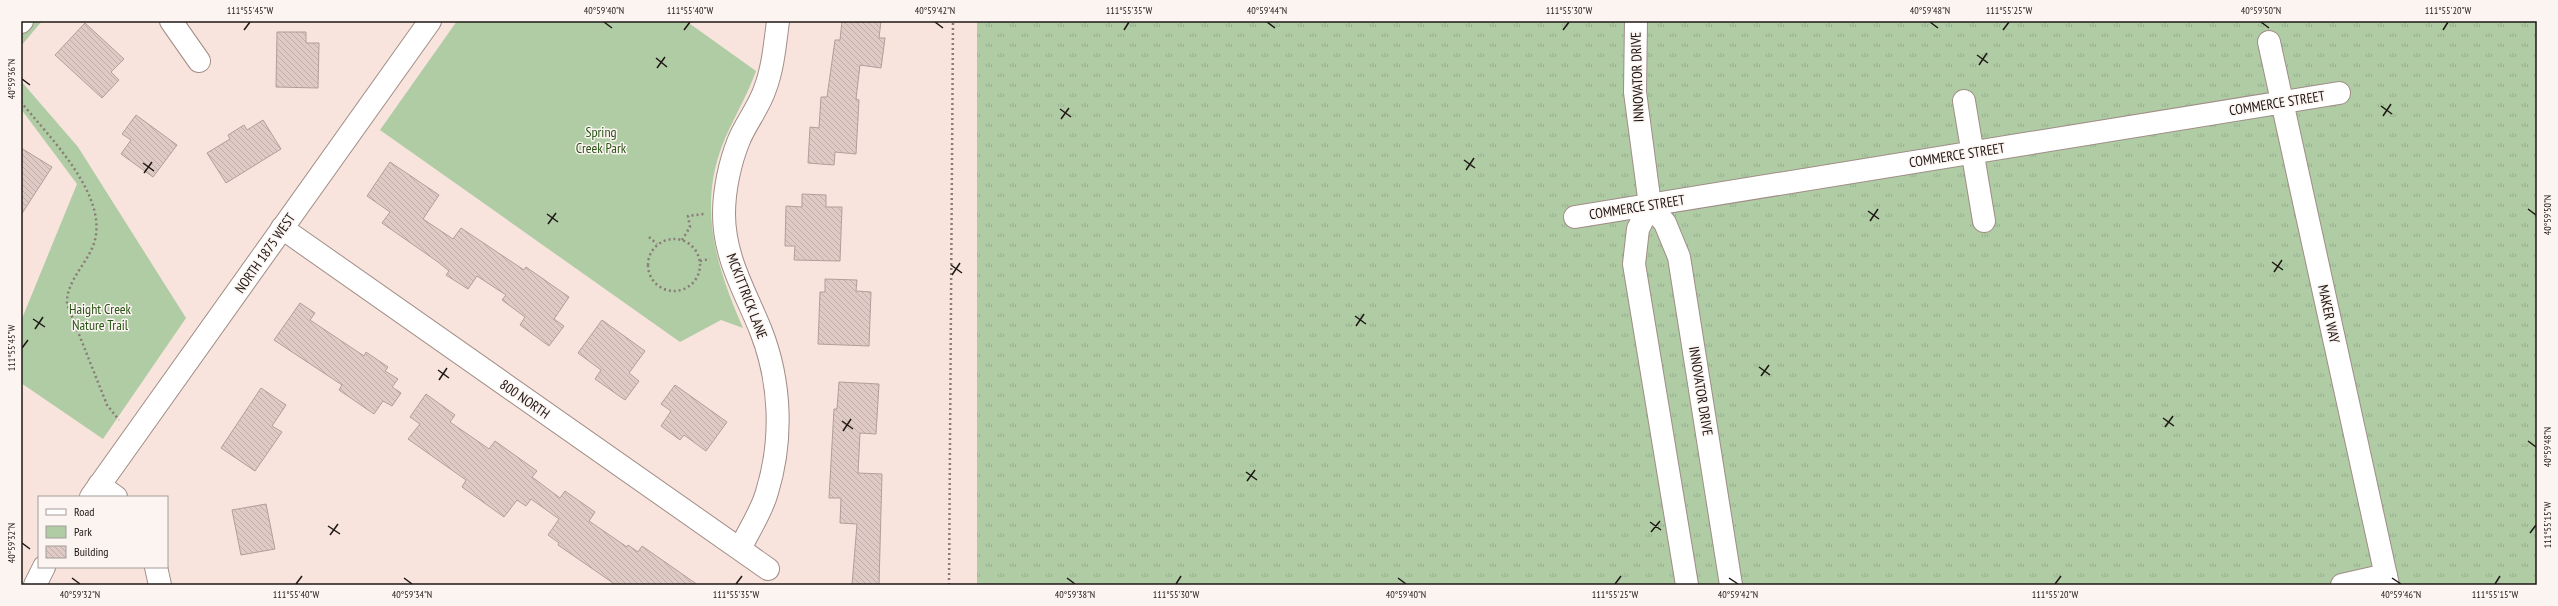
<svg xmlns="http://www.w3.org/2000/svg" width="2558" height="606" font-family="'PT Sans Narrow',sans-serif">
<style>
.grass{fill:url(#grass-tufts)}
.park{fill:#afcca5}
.building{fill:url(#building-back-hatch);stroke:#b29e9a}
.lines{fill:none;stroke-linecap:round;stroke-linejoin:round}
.street-casing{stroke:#a08d86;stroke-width:24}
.secondary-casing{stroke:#a08d86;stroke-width:24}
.path{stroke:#897c77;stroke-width:2.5;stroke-dasharray:2 3;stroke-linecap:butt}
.street{stroke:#fff;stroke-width:22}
.secondary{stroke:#fff;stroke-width:22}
.ticks{fill:none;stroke:#1e1714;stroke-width:1.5}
.labels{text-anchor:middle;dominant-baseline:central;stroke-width:3;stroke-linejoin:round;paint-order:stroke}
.street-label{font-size:14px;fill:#1e1714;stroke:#fcf4f1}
.park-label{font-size:14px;fill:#295416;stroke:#fcf4f1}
.neatline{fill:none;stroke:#1e1714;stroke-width:1.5}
.ticks-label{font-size:10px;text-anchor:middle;fill:#1e1714}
</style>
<defs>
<pattern id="grass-tufts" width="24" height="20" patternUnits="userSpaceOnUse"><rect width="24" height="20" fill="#afcca5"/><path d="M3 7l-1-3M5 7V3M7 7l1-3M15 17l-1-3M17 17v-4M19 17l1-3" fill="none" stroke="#96ae8d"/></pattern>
<pattern id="building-back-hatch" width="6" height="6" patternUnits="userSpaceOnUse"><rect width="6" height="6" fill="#dfcac5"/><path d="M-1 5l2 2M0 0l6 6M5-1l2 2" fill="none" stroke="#bfada8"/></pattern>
</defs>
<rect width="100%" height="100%" fill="#f8e4dc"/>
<path class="grass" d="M977,21H2537V585H977Z"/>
<path class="park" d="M21,21H42L21,46Z
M457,21H686L756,71C747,97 732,120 722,146C698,210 717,268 743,328L721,320L680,342L380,130Z
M21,81L78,147L186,318L103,439L21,383V321L77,184L21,109Z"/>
<path class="building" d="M842,21H881L879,38H885L881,68L860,65L856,99L859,100L856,154L835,152L834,165L808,163L810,127L819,128L821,97H827L835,40H840Z
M85,23L124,59L111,72L119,80L102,98L55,55Z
M277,32H306V43H319L318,88L276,87Z
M136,115L177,145L153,177L121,154L131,140L122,134Z
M263,120L281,149L226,183L207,153L230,139L228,135L244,125L247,130Z
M21,148L52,167L21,215Z
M390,162L439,195L423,219L453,239L461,228L524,270L526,267L569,297L554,319L564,326L549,346L520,325L525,317L502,300L506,295L477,276L468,289L446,275L449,271L438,262L382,223L390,212L367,196Z
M802,194L826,195V207H842L840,261L794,260L795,246H785L786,206L802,207Z
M825,279L857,280L856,291L871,292L869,346L818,344L820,292H825Z
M300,303L315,313L310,320L364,356L366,352L388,367L385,371L398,379L392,387L401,393L392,406L383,401L374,414L339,390L342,385L274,340Z
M602,320L645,351L629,373L639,381L625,400L595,379L601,370L578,353Z
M839,382L879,384L876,434L860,433L858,473L882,474L879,585H852L857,524L840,523L841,498H829L834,409H837Z
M675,385L727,422L706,451L684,435L680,440L661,426L671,411L661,404Z
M261,388L286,405L272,426L282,432L255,471L221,448Z
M426,394L455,415L450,422L489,449L495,441L537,471L532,477L560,498L565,491L595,512L589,521L627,547L628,545L638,552L642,546L698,585H616L558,545L559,543L548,535L559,519L531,499L526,506L517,500L504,517L462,487L466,480L408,439L420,424L410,417Z
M266,504L275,549L241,555L232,510Z"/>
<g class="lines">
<g class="street-casing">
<path id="street" d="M171,21L199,61
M21,22L22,21
M2269,42L2388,585
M1964,101L1984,221
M1575,217L2339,93
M282,228L768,569
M99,485L116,497
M740,549C749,530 762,511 767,492C783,440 781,382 761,331C746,293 724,258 724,214C724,190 730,162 739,140C746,123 759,107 765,89C773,68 775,44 778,21
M156,567L160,585
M2342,585L2386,575"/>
</g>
<g class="secondary-casing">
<path id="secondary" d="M1636,21L1635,92L1650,205L1665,223L1679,257L1731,585
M1650,205L1638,229L1634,264L1687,585
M91,497L430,21
M35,585L44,567"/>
</g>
<path class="path" d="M21,102C49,137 112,198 93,246C85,266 66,282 67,304L107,405L119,420
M649,237L657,244
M648 265a26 26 0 1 1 52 0a26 26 0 1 1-52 0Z
M682,240L690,227L688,216L704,214
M700,261L710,259
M949,585L953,21"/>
<use href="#street" class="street"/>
<use href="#secondary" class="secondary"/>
</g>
<path class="ticks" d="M604,22L612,28M935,22L943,28M1267,22L1275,28M1930,22L1938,28M2261,22L2269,28M244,30L250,22M684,30L690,22M1124,30L1129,22M1563,30L1569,22M2003,30L2009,22M2443,30L2448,22M1977,55L1988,63M656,58L667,67M1979,65L1987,53M657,68L665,57M22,79L30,85M2381,106L2392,114M1060,109L1071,117M2383,116L2391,104M1061,119L1069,108M1464,160L1475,168M143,163L154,171M1466,170L1474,158M144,173L152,162M2528,209L2536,215M1868,211L1879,219M547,214L558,222M1870,221L1878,209M548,224L556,213M2272,262L2283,270M951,265L962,273M2274,272L2282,260M952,275L960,263M1355,316L1366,324M33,319L45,327M1356,326L1364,314M35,329L43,317M22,348L28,340M1759,367L1770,375M438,370L449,378M1761,376L1769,365M439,380L447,368M2163,418L2174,426M842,421L853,429M2165,427L2173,416M843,431L851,419M2528,441L2536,447M1246,472L1257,480M1247,481L1255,470M1650,522L1661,530M328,526L340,534M1651,532L1660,521M2530,533L2536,525M330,535L338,524M22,543L30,549M72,578L80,584M404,578L412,584M1067,578L1075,584M1398,578L1406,584M1729,578L1738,584M2392,578L2401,584M296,584L302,576M736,584L742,576M1176,584L1181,576M1615,584L1621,576M2055,584L2061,576M2495,584L2500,576"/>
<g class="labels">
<g class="street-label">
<text transform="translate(1637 77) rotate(-92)">INNOVATOR DRIVE</text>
<text transform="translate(2277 103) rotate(-9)">COMMERCE STREET</text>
<text transform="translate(1957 155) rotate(-9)">COMMERCE STREET</text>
<text transform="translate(1637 207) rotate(-9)">COMMERCE STREET</text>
<text transform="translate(265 253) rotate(-55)">NORTH 1875 WEST</text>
<text transform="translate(747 296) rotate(69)">MCKITTRICK LANE</text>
<text transform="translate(2329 314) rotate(78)">MAKER WAY</text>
<text transform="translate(1701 391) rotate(81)">INNOVATOR DRIVE</text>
<text transform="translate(525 399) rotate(35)">800 NORTH</text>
</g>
<g class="park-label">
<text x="601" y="132">Spring<tspan x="601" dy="16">Creek Park</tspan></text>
<text x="100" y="309">Haight Creek<tspan x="100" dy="16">Nature Trail</tspan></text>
</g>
</g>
<rect width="2558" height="606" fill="none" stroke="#fcf4f1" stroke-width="44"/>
<rect x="38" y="496" width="130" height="72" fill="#fcf4f1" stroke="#a39c99"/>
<rect x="46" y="509" width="20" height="6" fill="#ffffff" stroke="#a39c99"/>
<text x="74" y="516" font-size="12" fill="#1e1714">Road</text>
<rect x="46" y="526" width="20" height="12" fill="#afcca5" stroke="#a39c99"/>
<text x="74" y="536" font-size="12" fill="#1e1714">Park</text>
<rect x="46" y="546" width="20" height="12" fill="url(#building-back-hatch)" stroke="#a39c99"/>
<text x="74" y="556" font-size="12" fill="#1e1714">Building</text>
<rect x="22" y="22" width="2514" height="562" class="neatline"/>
<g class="ticks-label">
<text x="250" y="14">111°55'45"W</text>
<text x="604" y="14">40°59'40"N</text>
<text x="690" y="14">111°55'40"W</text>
<text x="935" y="14">40°59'42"N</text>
<text x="1129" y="14">111°55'35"W</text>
<text x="1267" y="14">40°59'44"N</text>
<text x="1569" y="14">111°55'30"W</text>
<text x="1930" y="14">40°59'48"N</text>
<text x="2009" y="14">111°55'25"W</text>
<text x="2261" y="14">40°59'50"N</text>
<text x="2448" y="14">111°55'20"W</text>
<text transform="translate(11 79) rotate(-90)" y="4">40°59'36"N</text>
<text transform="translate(2547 215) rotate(-90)" y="4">40°59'50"N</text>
<text transform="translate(11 348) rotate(-90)" y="4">111°55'45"W</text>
<text transform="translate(2547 447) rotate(-90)" y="4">40°59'48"N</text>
<text transform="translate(2547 525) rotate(-90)" y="4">111°55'15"W</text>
<text transform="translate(11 543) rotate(-90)" y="4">40°59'32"N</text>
<text x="80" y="598">40°59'32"N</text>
<text x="296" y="598">111°55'40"W</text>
<text x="412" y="598">40°59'34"N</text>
<text x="736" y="598">111°55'35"W</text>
<text x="1075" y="598">40°59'38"N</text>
<text x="1176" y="598">111°55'30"W</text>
<text x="1406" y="598">40°59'40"N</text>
<text x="1615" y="598">111°55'25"W</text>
<text x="1738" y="598">40°59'42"N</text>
<text x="2055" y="598">111°55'20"W</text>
<text x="2401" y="598">40°59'46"N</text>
<text x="2495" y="598">111°55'15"W</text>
</g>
</svg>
